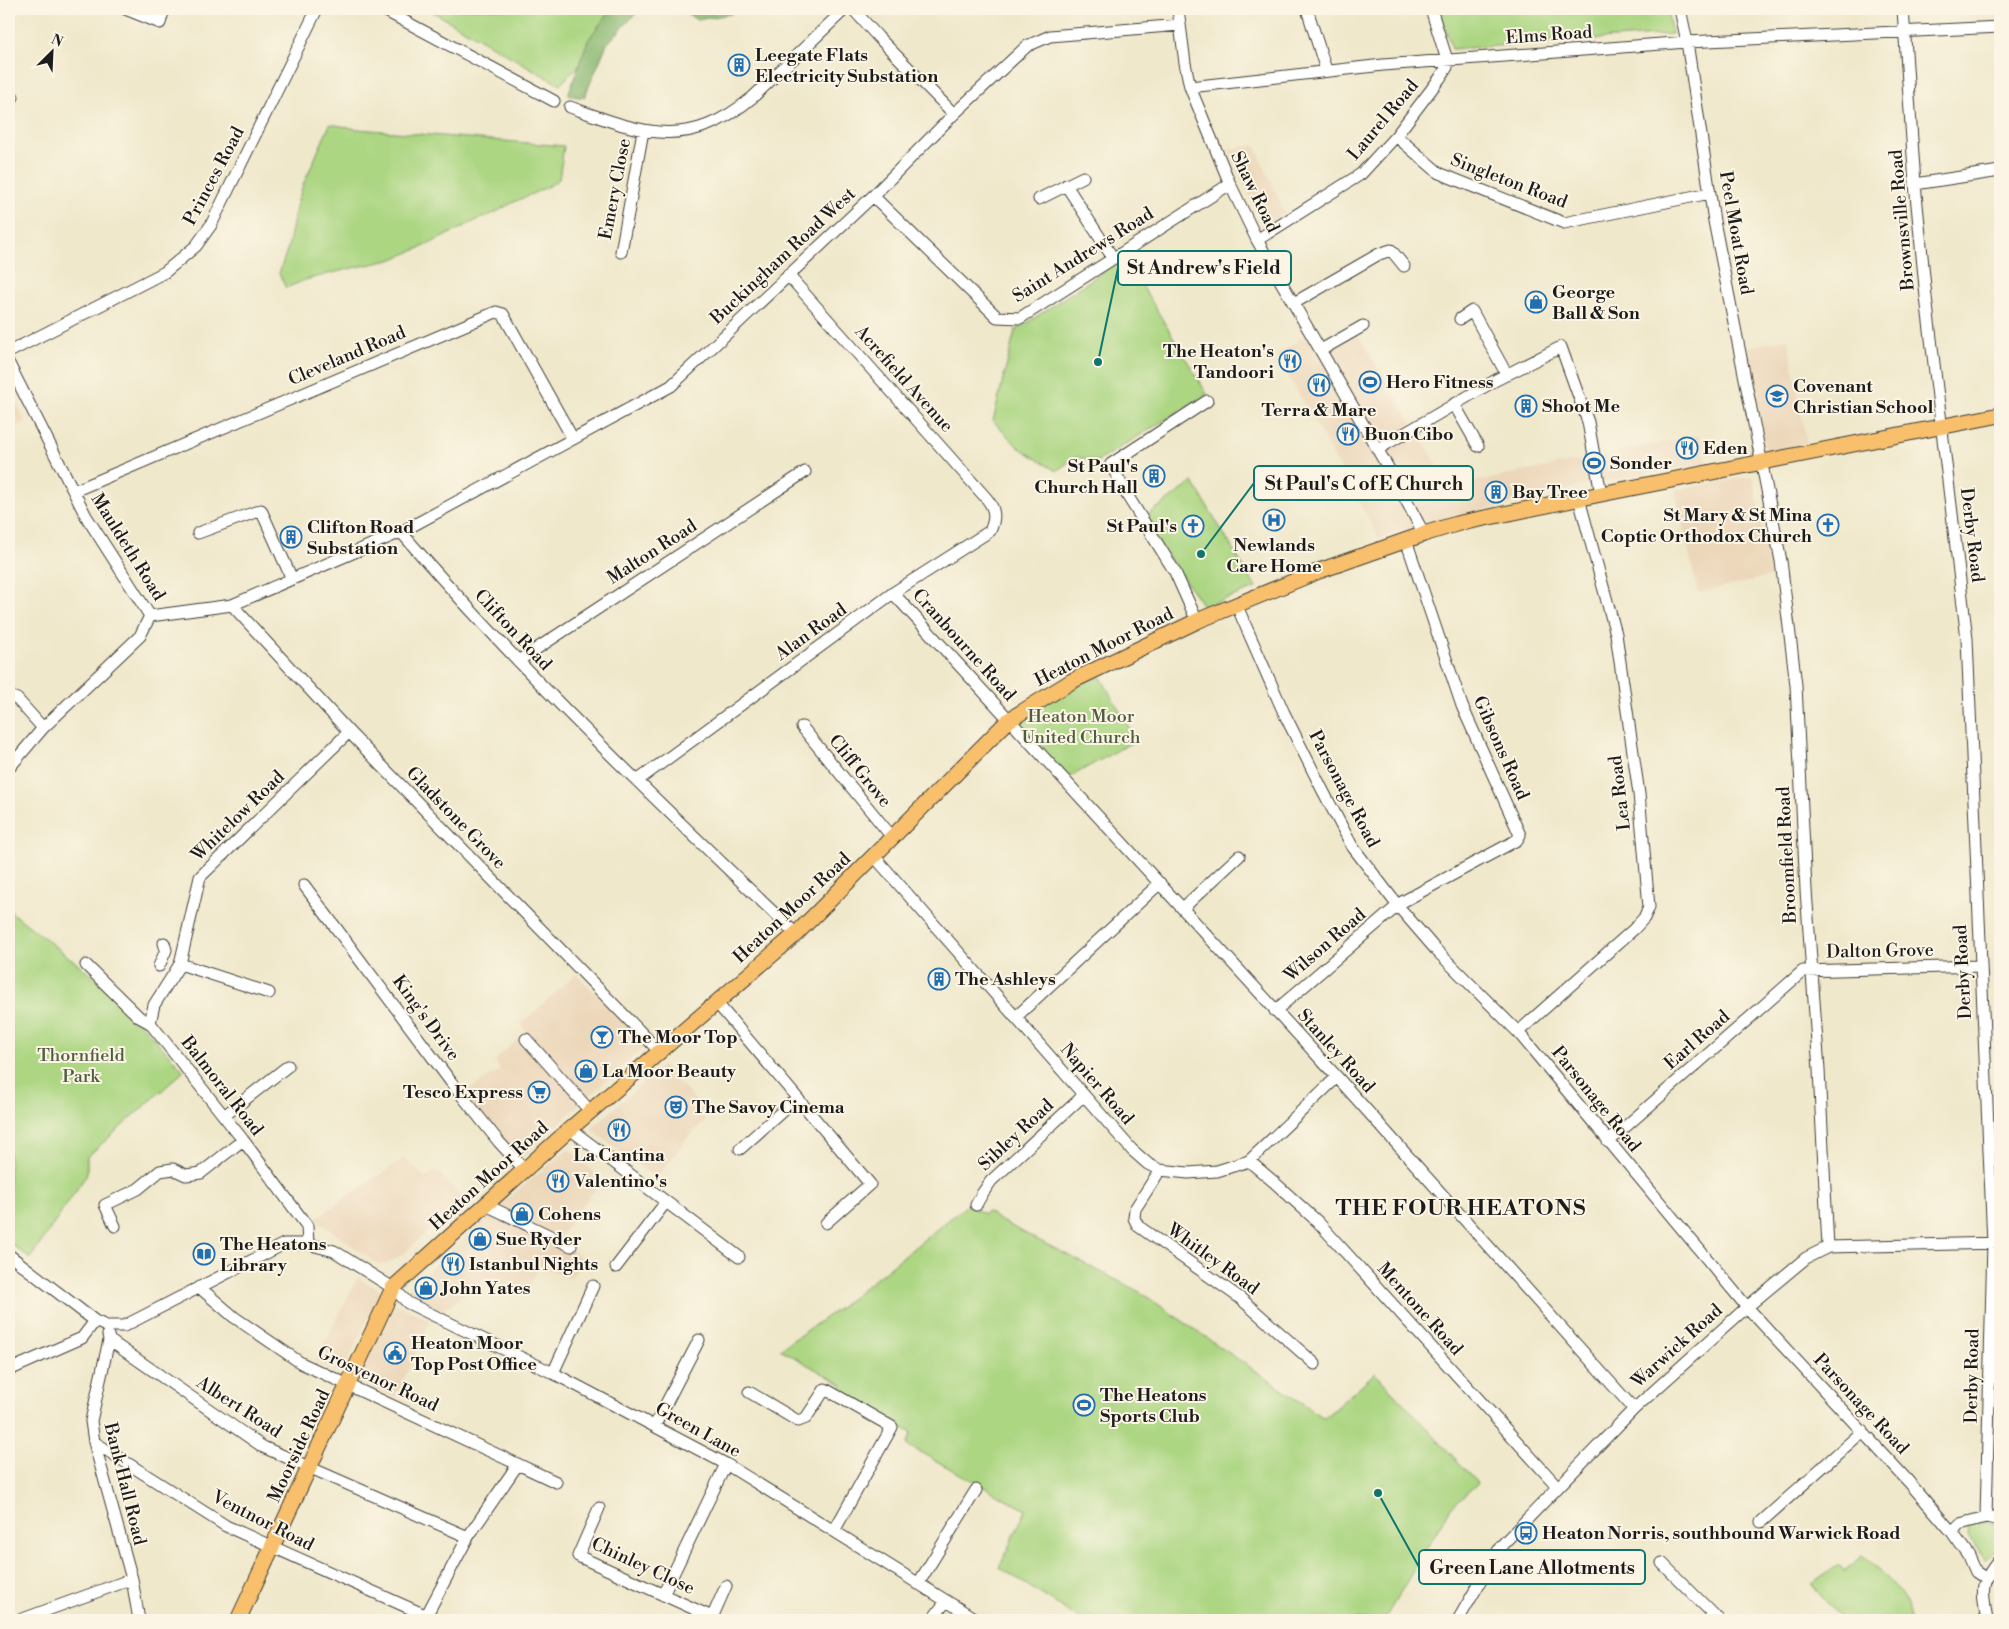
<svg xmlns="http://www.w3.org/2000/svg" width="2009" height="1629" font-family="'Libre Bodoni',serif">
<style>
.built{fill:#ecd7ba}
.green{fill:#acd682;stroke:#64794f}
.forest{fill:#89b770;stroke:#526a46}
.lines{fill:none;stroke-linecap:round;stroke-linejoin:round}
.minor-casing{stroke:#3c3b36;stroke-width:13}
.major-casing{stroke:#3c3b36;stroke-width:17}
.minor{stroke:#fff;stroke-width:11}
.major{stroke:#f8bf6c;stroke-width:15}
.labels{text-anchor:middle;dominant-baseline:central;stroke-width:4;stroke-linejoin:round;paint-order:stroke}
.street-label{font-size:18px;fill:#1c1c1c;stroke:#fcf5e5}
.poi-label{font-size:18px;font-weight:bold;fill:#1c1c1c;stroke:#fcf5e5;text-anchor:start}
.park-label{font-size:18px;fill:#4e5d40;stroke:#fcf5e5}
.district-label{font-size:22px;font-weight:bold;letter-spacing:1px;fill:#1c1c1c;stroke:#fcf5e5}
.leader{fill:none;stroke:#0f766e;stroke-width:2}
.callout-dot{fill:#0f766e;stroke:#fcf5e5;stroke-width:2}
.callout{fill:#fcf5e5;stroke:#0f766e;stroke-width:2}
.callout-label{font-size:19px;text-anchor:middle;font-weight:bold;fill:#1c1c1c}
</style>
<rect width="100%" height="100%" fill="#fcf5e5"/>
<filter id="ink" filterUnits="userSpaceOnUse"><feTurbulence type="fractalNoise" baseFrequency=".02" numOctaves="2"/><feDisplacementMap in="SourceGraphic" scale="10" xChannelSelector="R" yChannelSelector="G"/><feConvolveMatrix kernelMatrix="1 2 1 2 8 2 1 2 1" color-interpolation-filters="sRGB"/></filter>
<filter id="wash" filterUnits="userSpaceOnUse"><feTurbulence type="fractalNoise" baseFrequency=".0096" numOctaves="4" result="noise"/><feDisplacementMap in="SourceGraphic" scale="20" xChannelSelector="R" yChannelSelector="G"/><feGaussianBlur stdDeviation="1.12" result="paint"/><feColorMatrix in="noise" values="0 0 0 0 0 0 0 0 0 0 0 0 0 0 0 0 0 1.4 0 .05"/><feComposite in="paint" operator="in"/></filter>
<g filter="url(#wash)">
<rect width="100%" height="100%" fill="#efe8cb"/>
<path class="built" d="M1255,145L1285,214L1263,224L1228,149Z
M1351,324L1451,487L1699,435L1707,463L1593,483L1441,520L1396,532L1380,540L1277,355L1310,333L1317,345Z
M1788,339L1807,445L1766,453L1746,347Z
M9,384L26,423L9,428Z
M1753,476L1772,576L1698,593L1675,490Z
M576,974L646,1045L517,1161L463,1093L500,1070L495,1060L526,1032L521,1024Z
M663,1065L701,1106L705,1122L688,1137L656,1179L591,1129Z
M569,1149L602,1180L556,1241L585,1260L570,1278L539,1265L526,1295L484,1278L444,1310L405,1293L487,1215Z
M404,1158L426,1178L435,1171L438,1172L462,1199L405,1252L391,1262L379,1265L315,1219Z
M358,1277L381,1291L342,1373L315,1361Z
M395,1304L431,1320L396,1396L357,1381Z"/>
<path class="green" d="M428,9H632L560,85Z
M1439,9H1667L1672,34L1452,49Z
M330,124L358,129L564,146L559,179C545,190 528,195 512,203C502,208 494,215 483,217L425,246L390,260L348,269L305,280L286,288L279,274L289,244L296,207L303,185Z
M1125,257L1207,394L1098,461L1076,457L1056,471L1018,447L993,421L1015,331Z
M1193,482L1256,588L1204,607L1142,519Z
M1100,676L1136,740L1068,778L1016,720L1072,686Z
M10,911L88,972L129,1011L184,1071L87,1157V1173L85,1177L30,1259L9,1242Z
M967,1205L985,1214L987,1211L999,1220L1140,1292L1324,1418L1375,1373L1478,1483L1451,1507L1384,1620H1081L999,1567L1026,1510L907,1445L912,1433L839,1392L843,1385L780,1349L838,1309Z
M1984,1522L2000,1526V1547L1986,1561L1967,1535L1968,1531L1966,1528L1970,1525Z
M1863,1556C1882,1573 1908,1593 1911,1620H1842L1811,1584L1838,1565L1845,1571Z"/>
<path class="forest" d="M611,9H640L607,44L584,98L568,95L588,40Z
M680,9H734L731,14L697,20Z"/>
</g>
<g filter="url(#ink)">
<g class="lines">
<g class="minor-casing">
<path id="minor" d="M125,9L160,23L164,9
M382,9L554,101
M853,9L878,37L954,114
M1178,9L1185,63L1190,87L1230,184L1257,240L1398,485L1424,534
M1307,9L1326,70
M1680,9L1687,42L1714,221L1781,561L1796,685L1806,890L1819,1070L1828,1247
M1903,9L1915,184L1926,297L1967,639L1993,1243L1986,1517L2000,1520
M1190,87L1383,65L1557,52L1687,42L2000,27
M9,98L13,97
M570,107C643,133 687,152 753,97L845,9
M1396,136L1439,173L1564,223L1710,193
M1915,184L2000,171
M1066,185L1113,258
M873,196L997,317L1020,318L1230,184
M1039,199L1083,177
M1257,240L1361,174L1396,136L1440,78L1447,67V60L1431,9
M621,252L643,131
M1294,303L1379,254L1391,250L1404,266
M1460,319L1472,311L1507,375
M1321,350L1363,326
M9,352L165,272L196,246L211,225L317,9
M9,364L86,516L150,616
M1454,404L1478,446
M1378,449L1496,380L1561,347L1588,422L1601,494
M74,491L496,312L503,314L573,439
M401,532L671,386L873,196L954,114L1027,46L1050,36L1180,25
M198,533L261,510L292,579
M893,593L1337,1077L1634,1409
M1236,604L1284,713L1323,791L1352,846L1398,906L1436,950L1518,1032L1747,1307L1908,1481L1952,1532L1969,1556L1976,1572L1985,1578
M232,605L349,732L659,1051
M150,616L232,605L401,532C524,675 660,804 796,934
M1197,621L1175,572L1127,495L1111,464L1207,401
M518,661L805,472
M9,696L17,699L43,728
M802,727L892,837
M9,768L43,728L140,636L150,616
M637,781L893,593L990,531C996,518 995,509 987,499L788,275
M874,856L1132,1150L1148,1164L1160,1170L1188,1173L1217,1171L1249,1161L1337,1077
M304,885L451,1082L499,1142L524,1169
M1183,908L1239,856
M180,964L269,993
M86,965L139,1017L150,1023L243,1140L307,1226L308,1244
M159,966L166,950L164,943
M716,1002L870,1184L826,1223
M1275,1011L1402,902L1517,840L1520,835L1462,706L1406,540
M1016,1017L1160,883
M150,1023L154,1005L180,964L200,877L349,732
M1518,1032L1634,929L1644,918L1649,907L1639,794L1616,634L1579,499
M526,1039L590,1111
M224,1116L288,1066
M570,1129L739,1257
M1608,1142L1803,971L1980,966
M740,1149L797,1098
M1249,1161L1274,1182L1318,1222L1558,1487
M1160,1170L1135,1209L1134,1218L1138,1226L1240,1298L1315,1364
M486,1205L571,1246
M976,1205L982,1194L991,1181L1084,1095
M115,1226L105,1205L138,1189L160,1171L173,1169L186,1175L201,1173L243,1140
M9,1255L95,1321L106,1326H124L284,1244H308L334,1251L393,1288L408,1303L553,1373L726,1464L977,1620
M616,1267L666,1202
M199,1287L234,1317L301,1363L556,1482
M108,1335L109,1340L91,1421L94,1442L132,1579L139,1620
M109,1340L263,1447L468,1537
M9,1370L82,1338L95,1321
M553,1373L593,1286
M749,1392L798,1421L806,1418L825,1389L892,1427L834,1531
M655,1425L699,1340
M94,1442L226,1526L425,1615
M599,1508L578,1556L712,1617
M1761,1522L1863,1431
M1952,1532L1960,1524L1986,1517
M1662,1563L1719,1620
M918,1584L976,1490
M663,1595L726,1464
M20,1620L132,1579
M424,1620L468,1537L518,1464
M711,1620L726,1586
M932,1620L946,1601
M1458,1620L1501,1546L1634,1409L1747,1307L1806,1258L1828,1247L1999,1243
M1987,1620C1982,1589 1979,1584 2000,1559"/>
</g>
<g class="major-casing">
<path id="major" d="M238,1620L393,1288L570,1129L796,934L1009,720L1072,681L1197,621L1319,571L1424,534L1456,524L1601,494L2000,415"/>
</g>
<use href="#minor" class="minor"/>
<use href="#major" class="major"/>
</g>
</g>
<defs>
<g id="building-ring" transform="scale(1.125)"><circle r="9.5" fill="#fcf5e5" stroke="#1f6fb2" stroke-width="1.5"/><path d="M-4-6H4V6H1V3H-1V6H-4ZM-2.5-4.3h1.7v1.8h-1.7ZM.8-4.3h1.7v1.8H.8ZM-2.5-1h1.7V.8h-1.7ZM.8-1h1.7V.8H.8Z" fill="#1f6fb2"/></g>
<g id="shop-ring" transform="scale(1.125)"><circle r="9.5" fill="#fcf5e5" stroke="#1f6fb2" stroke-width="1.5"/><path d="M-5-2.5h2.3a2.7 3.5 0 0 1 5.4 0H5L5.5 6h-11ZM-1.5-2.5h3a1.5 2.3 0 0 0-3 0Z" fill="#1f6fb2"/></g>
<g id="restaurant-ring" transform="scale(1.125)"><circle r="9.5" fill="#fcf5e5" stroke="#1f6fb2" stroke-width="1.5"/><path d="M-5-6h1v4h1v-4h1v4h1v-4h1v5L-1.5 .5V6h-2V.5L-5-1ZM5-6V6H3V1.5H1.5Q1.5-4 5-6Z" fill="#1f6fb2"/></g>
<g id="stadium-ring" transform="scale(1.125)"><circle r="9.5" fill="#fcf5e5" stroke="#1f6fb2" stroke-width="1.5"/><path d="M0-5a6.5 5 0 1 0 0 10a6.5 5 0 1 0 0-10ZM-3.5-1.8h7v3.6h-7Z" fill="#1f6fb2"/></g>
<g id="school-ring" transform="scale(1.125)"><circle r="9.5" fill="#fcf5e5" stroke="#1f6fb2" stroke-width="1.5"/><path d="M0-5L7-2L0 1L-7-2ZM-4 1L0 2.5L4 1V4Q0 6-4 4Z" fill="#1f6fb2"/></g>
<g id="hospital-ring" transform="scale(1.125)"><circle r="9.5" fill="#fcf5e5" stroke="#1f6fb2" stroke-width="1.5"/><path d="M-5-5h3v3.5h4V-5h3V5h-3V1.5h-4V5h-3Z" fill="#1f6fb2"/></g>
<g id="church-ring" transform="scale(1.125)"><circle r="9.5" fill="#fcf5e5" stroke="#1f6fb2" stroke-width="1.5"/><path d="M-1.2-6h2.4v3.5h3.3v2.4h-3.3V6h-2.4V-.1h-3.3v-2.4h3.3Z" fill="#1f6fb2"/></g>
<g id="bar-ring" transform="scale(1.125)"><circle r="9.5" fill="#fcf5e5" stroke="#1f6fb2" stroke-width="1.5"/><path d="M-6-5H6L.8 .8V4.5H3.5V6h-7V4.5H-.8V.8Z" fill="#1f6fb2"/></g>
<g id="supermarket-ring" transform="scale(1.125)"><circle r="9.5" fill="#fcf5e5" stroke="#1f6fb2" stroke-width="1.5"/><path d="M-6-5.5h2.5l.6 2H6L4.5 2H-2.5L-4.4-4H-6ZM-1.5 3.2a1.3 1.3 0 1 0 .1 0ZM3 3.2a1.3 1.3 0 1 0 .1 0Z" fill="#1f6fb2"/></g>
<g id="theatre-ring" transform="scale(1.125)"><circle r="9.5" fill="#fcf5e5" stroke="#1f6fb2" stroke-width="1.5"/><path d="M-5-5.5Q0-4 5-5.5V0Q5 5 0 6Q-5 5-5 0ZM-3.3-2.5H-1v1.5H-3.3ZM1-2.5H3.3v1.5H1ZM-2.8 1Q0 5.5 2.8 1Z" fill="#1f6fb2"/></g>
<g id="library-ring" transform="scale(1.125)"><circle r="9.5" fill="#fcf5e5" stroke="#1f6fb2" stroke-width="1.5"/><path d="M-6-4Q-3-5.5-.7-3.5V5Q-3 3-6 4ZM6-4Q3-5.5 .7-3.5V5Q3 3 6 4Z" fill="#1f6fb2"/></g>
<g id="civic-ring" transform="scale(1.125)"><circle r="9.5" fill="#fcf5e5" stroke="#1f6fb2" stroke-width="1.5"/><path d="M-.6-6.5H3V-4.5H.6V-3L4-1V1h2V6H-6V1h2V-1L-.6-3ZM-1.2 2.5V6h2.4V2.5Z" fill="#1f6fb2"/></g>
<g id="bus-ring" transform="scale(1.125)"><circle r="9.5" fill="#fcf5e5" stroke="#1f6fb2" stroke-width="1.5"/><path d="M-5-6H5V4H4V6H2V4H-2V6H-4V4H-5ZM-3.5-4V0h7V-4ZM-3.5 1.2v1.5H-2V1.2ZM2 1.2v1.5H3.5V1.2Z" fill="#1f6fb2"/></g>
</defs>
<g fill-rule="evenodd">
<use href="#building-ring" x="739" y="65"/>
<use href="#shop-ring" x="1536" y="302"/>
<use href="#restaurant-ring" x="1290" y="361"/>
<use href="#stadium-ring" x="1370" y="382"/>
<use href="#restaurant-ring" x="1319" y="385"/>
<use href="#school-ring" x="1777" y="396"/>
<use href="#building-ring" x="1526" y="406"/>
<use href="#restaurant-ring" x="1348" y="434"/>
<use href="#restaurant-ring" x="1687" y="448"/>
<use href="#stadium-ring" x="1594" y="463"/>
<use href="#building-ring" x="1154" y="476"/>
<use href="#building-ring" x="1496" y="492"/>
<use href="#hospital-ring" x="1274" y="520"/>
<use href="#church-ring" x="1828" y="525"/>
<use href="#church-ring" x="1193" y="526"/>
<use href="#building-ring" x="291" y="537"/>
<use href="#building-ring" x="939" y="979"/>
<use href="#bar-ring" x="602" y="1037"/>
<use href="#shop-ring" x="586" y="1071"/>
<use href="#supermarket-ring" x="539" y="1092"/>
<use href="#theatre-ring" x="676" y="1107"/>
<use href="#restaurant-ring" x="619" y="1130"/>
<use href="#restaurant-ring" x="558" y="1181"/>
<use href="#shop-ring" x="522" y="1214"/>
<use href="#shop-ring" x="480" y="1239"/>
<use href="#library-ring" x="204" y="1254"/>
<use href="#restaurant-ring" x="453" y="1264"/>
<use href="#shop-ring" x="426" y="1288"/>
<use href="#civic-ring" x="395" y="1353"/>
<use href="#stadium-ring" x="1084" y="1405"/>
<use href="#bus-ring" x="1526" y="1533"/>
</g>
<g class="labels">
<g class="street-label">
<text transform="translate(1549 35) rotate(-4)">Elms Road</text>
<text transform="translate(1383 120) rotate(-50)">Laurel Road</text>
<text transform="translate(214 176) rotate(-62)">Princes Road</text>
<text transform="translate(1509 181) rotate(21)">Singleton Road</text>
<text transform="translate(615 189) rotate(-79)">Emery Close</text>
<text transform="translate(1255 192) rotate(64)">Shaw Road</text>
<text transform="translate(1902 220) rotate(-95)">Brownsville Road</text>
<text transform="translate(1736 233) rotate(80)">Peel Moat Road</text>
<text transform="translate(1083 255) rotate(-32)">Saint Andrews Road</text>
<text transform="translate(783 256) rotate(-43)">Buckingham Road West</text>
<text transform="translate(347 356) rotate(-23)">Cleveland Road</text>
<text transform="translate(904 379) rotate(48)">Acrefield Avenue</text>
<text transform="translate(1972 535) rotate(83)">Derby Road</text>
<text transform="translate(128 547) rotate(58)">Mauldeth Road</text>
<text transform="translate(652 552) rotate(-33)">Malton Road</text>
<text transform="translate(513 630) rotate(47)">Clifton Road</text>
<text transform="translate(811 632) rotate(-36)">Alan Road</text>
<text transform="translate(964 645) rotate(48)">Cranbourne Road</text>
<text transform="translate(1104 647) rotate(-27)">Heaton Moor Road</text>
<text transform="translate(1501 748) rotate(66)">Gibsons Road</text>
<text transform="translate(860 771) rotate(51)">Cliff Grove</text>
<text transform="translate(1344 789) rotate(62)">Parsonage Road</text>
<text transform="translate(1620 793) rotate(-97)">Lea Road</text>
<text transform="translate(238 816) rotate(-44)">Whitelow Road</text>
<text transform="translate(456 818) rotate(46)">Gladstone Grove</text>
<text transform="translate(1787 855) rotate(-93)">Broomfield Road</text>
<text transform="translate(792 908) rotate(-43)">Heaton Moor Road</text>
<text transform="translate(1325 945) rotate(-41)">Wilson Road</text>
<text transform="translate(1880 951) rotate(-1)">Dalton Grove</text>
<text transform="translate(1963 972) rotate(-93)">Derby Road</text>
<text transform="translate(426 1018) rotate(54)">King's Drive</text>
<text transform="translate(1697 1040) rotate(-41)">Earl Road</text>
<text transform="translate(1336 1051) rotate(48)">Stanley Road</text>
<text transform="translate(1097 1084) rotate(49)">Napier Road</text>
<text transform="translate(222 1086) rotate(52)">Balmoral Road</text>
<text transform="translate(1596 1099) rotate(51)">Parsonage Road</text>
<text transform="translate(1016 1135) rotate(-43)">Sibley Road</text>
<text transform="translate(489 1176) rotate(-42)">Heaton Moor Road</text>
<text transform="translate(1213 1259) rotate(36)">Whitley Road</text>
<text transform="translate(1420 1309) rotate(48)">Mentone Road</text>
<text transform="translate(1677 1346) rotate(-42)">Warwick Road</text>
<text transform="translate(1972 1376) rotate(-89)">Derby Road</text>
<text transform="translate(378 1379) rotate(25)">Grosvenor Road</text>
<text transform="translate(1861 1404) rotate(47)">Parsonage Road</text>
<text transform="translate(239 1407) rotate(33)">Albert Road</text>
<text transform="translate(698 1430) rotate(29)">Green Lane</text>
<text transform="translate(299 1446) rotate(-65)">Moorside Road</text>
<text transform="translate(125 1484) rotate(76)">Bank Hall Road</text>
<text transform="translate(263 1521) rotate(27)">Ventnor Road</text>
<text transform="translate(643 1566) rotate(25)">Chinley Close</text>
</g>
<g class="poi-label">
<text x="755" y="55">Leegate Flats<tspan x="755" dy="21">Electricity Substation</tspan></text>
<text x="1552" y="292">George<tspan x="1552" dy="21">Ball &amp; Son</tspan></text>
<text x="1274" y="351" text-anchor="end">The Heaton's<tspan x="1274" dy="21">Tandoori</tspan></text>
<text x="1386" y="382">Hero Fitness</text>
<text x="1793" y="386">Covenant<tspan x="1793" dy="21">Christian School</tspan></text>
<text x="1542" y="406">Shoot Me</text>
<text x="1319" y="410" text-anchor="middle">Terra &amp; Mare</text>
<text x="1364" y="434">Buon Cibo</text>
<text x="1703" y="448">Eden</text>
<text x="1610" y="463">Sonder</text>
<text x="1138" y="466" text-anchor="end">St Paul's<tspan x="1138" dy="21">Church Hall</tspan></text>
<text x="1512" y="492">Bay Tree</text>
<text x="1812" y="515" text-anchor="end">St Mary &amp; St Mina<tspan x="1812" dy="21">Coptic Orthodox Church</tspan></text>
<text x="1177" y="526" text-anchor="end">St Paul's</text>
<text x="307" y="527">Clifton Road<tspan x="307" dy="21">Substation</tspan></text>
<text x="1274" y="545" text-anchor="middle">Newlands<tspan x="1274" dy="21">Care Home</tspan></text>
<text x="955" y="979">The Ashleys</text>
<text x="618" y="1037">The Moor Top</text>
<text x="602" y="1071">La Moor Beauty</text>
<text x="523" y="1092" text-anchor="end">Tesco Express</text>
<text x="692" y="1107">The Savoy Cinema</text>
<text x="619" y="1155" text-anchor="middle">La Cantina</text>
<text x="574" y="1181">Valentino's</text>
<text x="538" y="1214">Cohens</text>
<text x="496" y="1239">Sue Ryder</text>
<text x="220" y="1244">The Heatons<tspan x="220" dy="21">Library</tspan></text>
<text x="469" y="1264">Istanbul Nights</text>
<text x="442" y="1288">John Yates</text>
<text x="411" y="1343">Heaton Moor<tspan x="411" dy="21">Top Post Office</tspan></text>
<text x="1100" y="1395">The Heatons<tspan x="1100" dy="21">Sports Club</tspan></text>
<text x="1542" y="1533">Heaton Norris, southbound Warwick Road</text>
</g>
<g class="park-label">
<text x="1081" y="716">Heaton Moor<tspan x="1081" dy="21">United Church</tspan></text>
<text x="81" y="1055">Thornfield<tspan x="81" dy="21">Park</tspan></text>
</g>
<g class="district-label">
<text x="1461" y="1208">THE FOUR HEATONS</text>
</g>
</g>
<path class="leader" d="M1098 362L1118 268M1201 554L1254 483M1378 1493L1419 1567"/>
<g class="callout-dot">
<circle cx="1098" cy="362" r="5"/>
<circle cx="1201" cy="554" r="5"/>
<circle cx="1378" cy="1493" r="5"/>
</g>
<g class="callout">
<rect x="1118" y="251" width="173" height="34" rx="5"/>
<rect x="1254" y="466" width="219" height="34" rx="5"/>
<rect x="1419" y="1550" width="226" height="34" rx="5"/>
</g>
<g class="callout-label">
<text x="1204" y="274">St Andrew's Field</text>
<text x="1364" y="490">St Paul's C of E Church</text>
<text x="1532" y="1574">Green Lane Allotments</text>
</g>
<rect width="2009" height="1629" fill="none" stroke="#fcf5e5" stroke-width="30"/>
<g transform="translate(52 52) rotate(24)" stroke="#fcf5e5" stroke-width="4" paint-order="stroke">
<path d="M0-4L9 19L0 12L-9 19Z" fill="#1c1c1c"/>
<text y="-8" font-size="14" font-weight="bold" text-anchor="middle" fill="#1c1c1c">N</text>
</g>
</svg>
